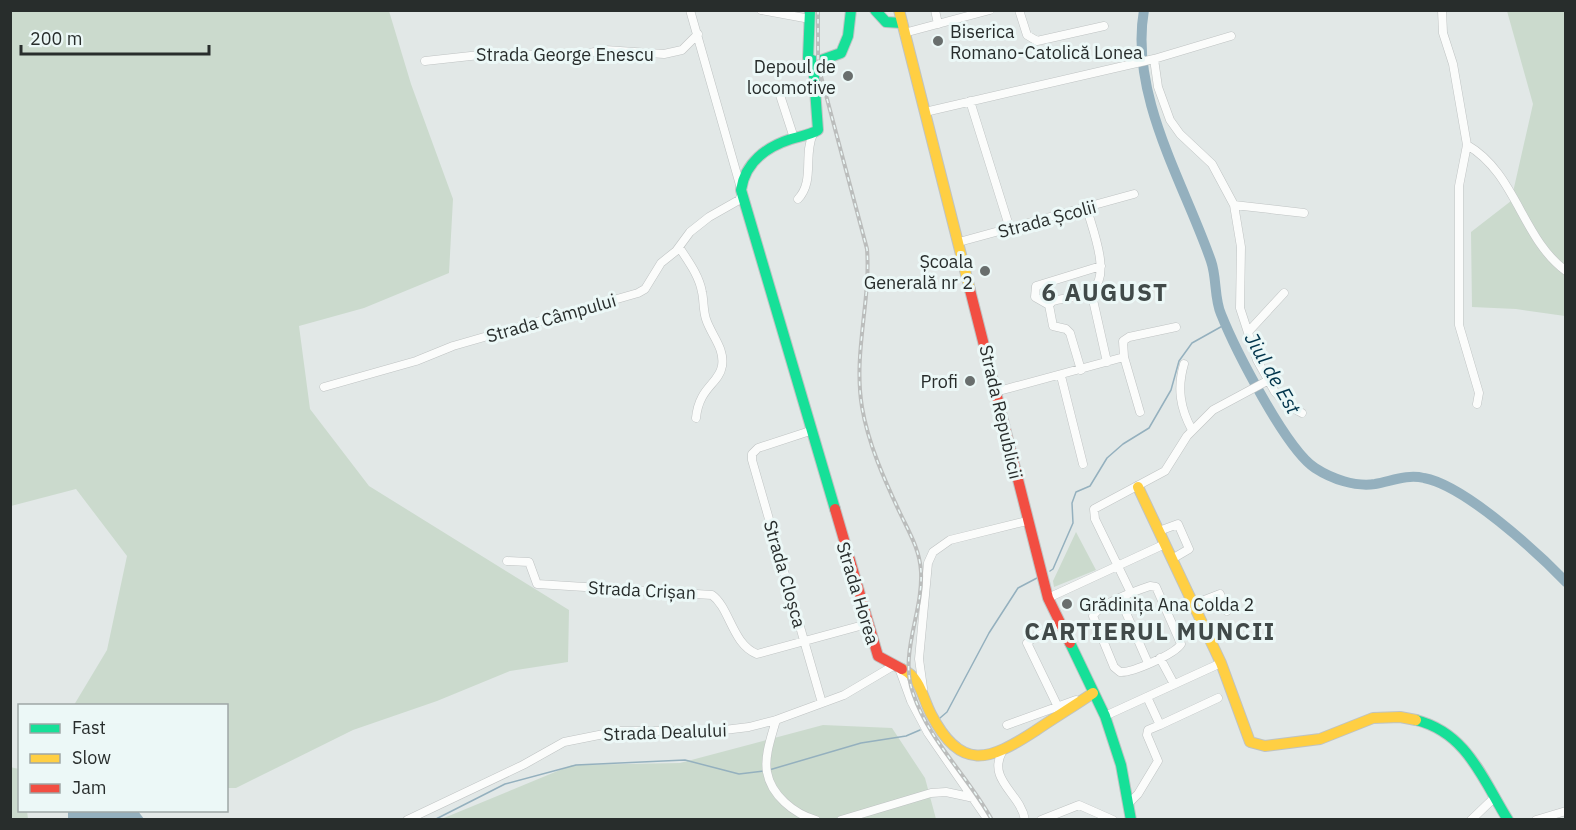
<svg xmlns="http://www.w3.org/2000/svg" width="1576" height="830" font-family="'IBM Plex Sans',sans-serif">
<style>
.green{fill:#cbdacd}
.water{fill:#94b0be}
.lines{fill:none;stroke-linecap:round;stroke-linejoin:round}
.stream{stroke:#94b0be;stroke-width:1.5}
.river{stroke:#94b0be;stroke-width:10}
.street-casing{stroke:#bfc3c3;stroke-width:9}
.fast-casing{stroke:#bfc3c3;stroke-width:12}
.slow-casing{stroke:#bfc3c3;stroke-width:12}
.jam-casing{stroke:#bfc3c3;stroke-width:12}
.street{stroke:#fbfcfb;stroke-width:8}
.fast{stroke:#16e098;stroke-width:10}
.slow{stroke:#ffcf43;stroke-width:10}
.jam{stroke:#f24e42;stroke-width:10}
.rail-casing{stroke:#bbbdbc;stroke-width:4}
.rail{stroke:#ecf8f7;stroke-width:1.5;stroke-dasharray:4.5;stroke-linecap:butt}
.poi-dot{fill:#696e6d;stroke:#ecf8f7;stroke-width:2}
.labels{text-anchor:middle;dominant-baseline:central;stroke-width:6;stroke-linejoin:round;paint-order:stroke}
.poi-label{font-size:18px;fill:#282d2c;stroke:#ecf8f7;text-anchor:end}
.street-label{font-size:18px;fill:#282d2c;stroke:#ecf8f7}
.water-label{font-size:20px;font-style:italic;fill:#00344b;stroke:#ecf8f7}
.district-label{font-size:24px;font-weight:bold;letter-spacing:1.5px;fill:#414a49;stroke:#ecf8f7}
</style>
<rect width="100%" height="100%" fill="#e2e8e7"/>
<path class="green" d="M11,10L389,11L411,84L453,199L449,273L364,308L299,326L310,409L369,486L569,610L568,662L510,671L437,701L353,730L236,788H227L226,706L74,705L107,650L127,556L76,489L11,506Z
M1507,11H1565V316L1516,309L1472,307L1471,232L1511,201L1533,104Z
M1076,532L1096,570L1054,587L1053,581Z
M823,725L892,728L925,778L936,819L439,820L572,765L680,763Z
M10,767L19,769L20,810L27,811L28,819H11Z"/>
<path class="water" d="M68,811H138L144,819H68Z"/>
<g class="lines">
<path class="stream" d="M1050,571L1053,569L1073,523L1072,503L1076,492L1090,486L1107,458L1123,444L1149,428L1171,390L1179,361L1192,343L1226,324
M940,718L947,712L989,633L1018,588L1037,578
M769,770L861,743L906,736L920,730
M434,820L505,784L576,765L685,760L739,774L764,771"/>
<path class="river" d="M1144,10C1129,95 1184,183 1211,261C1217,278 1214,298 1221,314C1235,349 1286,449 1315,468C1332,479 1355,487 1375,484C1392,481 1407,474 1424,478C1464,485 1537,552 1566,582"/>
<g class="street-casing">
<path id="street" d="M690,10L740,185
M761,10L810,19
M935,10L938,24
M1019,10L1027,35L1037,41L1104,26
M1442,10L1443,33L1453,64L1467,145L1459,186V325L1479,393L1477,404
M904,33L990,10
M1154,59L1158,87L1170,120L1180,134L1212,164L1234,205L1241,247L1240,308L1257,360L1275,392L1287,405L1302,413
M425,61L498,53L569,57L605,50L664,54L682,50L698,34
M777,86L794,138
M970,101L1010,229
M925,112L1154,59L1231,36
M1467,145C1516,173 1522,239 1566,271
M798,199C815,181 803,155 813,134
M1234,205L1304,213
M959,242L1134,194
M679,247C688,261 699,275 702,292C704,301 703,310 706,319C711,335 725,348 722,366C719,384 699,387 696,418
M1091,291L1107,362
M1049,305L1035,297L1036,286L1101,266
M1248,332L1284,293
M1184,364C1177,388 1180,408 1192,430
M1081,370L1070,333L1066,329L1053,326L1049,305L1053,301C1064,298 1084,296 1093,289C1111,274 1092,228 1087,209
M1061,376L1083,464
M324,387L416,361L453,346L638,293L645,289L661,263L676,251L690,232L709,217L739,200L742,194
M995,392L1124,357
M1140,412L1124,357L1123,341L1129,337L1176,327
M810,431L758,448L752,454V460L822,703
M1159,531L1178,524L1189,549L1172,559
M507,561L529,562L537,584L712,595C730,608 732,644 757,654L867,624
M1150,586L1156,587L1181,644C1175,654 1132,673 1120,672L1114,667L1093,616C1100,604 1135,591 1150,586Z
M1131,593L1095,519L1094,509L1165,471L1187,436L1213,410L1267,381
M1048,598L1165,544
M1120,599L1148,663
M1194,604L1220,594L1227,611
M1160,658L1174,684
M899,668L911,701L928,733L988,820
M923,688L919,659L928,563L933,552L950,540L1027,521
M1058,707L1027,643L1033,638L1060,624
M1105,716L1221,663
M776,720C772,735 764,756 767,772C771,795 794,814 816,820
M1007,725L1076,700
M1160,725L1218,698
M1002,752C987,780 1021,794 1025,820
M1128,804L1138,794L1158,761L1147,735L1148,730L1160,725L1147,697
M407,820L523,765L564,742L619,731H716L749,727L776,720L844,695L893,666
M841,820L931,793L946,792L974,798
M1041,820L1079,805L1113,820
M1471,820L1493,799
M1536,820L1566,811"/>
</g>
<g class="fast-casing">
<path id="fast" d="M810,10L808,58L816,62L841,53L848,36L851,10
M875,10L886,22L902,23
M813,62L818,130C810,135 801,136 791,139C766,147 745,163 741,190L835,509
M1070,643L1105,716L1121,765L1131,820
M1416,720C1467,733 1482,778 1508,820"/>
</g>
<g class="slow-casing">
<path id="slow" d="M899,10L970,290
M1138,487L1221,663L1250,742L1265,746L1320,739L1373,718L1400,717L1416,720
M902,669C921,678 922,697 931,714C961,772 989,761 1035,731C1054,718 1074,706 1093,693"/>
</g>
<g class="jam-casing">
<path id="jam" d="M970,290L1048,598L1070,643
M835,509L878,656L902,669"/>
</g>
<use href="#street" class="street"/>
<use href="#fast" class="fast"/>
<use href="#slow" class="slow"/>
<use href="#jam" class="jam"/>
<g class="rail-casing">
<path id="rail" d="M818,10V65L867,249C871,301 853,353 862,407C868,443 884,479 900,513C909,532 920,550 921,572C923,613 899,653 913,693C929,741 968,776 992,820"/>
</g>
<use href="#rail" class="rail"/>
</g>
<g class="poi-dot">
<circle cx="938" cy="41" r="6"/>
<circle cx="848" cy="76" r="6"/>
<circle cx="985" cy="271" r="6"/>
<circle cx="970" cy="381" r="6"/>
<circle cx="1067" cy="604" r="6"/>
</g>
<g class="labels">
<g class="poi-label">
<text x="950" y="31" text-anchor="start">Biserica<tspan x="950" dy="21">Romano-Catolică Lonea</tspan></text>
<text x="836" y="66">Depoul de<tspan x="836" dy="21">locomotive</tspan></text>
<text x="973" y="261">Școala<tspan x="973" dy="21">Generală nr 2</tspan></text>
<text x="958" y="381">Profi</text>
<text x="1079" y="604" text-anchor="start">Grădinița Ana Colda 2</text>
</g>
<g class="street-label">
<text x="565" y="54">Strada George Enescu</text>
<text transform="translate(1047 219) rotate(-15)">Strada Școlii</text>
<text transform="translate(551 318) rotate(-16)">Strada Câmpului</text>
<text transform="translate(1001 412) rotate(77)">Strada Republicii</text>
<text transform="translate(785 574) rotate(74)">Strada Cloșca</text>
<text transform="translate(642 590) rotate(3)">Strada Crișan</text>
<text transform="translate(858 593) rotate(73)">Strada Horea</text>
<text transform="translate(665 732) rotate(-2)">Strada Dealului</text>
</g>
<g class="water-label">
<text transform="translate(1273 373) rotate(60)">Jiul de Est</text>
</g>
<g class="district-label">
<text x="1105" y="292">6 AUGUST</text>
<text x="1150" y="631">CARTIERUL MUNCII</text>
</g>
</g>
<rect width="1576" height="830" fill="none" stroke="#282d2c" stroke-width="24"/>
<rect x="18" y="704" width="210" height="108" fill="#ecf8f7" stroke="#9ea7a6" stroke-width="1.5"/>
<rect x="30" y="724" width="30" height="9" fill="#16e098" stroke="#9ea7a6" stroke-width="1.5"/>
<text x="72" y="734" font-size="18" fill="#282d2c">Fast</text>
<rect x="30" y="754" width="30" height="9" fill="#ffcf43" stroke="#9ea7a6" stroke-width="1.5"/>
<text x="72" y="764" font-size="18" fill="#282d2c">Slow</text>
<rect x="30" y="784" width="30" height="9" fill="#f24e42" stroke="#9ea7a6" stroke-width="1.5"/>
<text x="72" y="794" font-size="18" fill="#282d2c">Jam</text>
<path d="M21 45v9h188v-9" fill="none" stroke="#282d2c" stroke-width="3"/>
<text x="30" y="45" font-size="18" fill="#282d2c" stroke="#ecf8f7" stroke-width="4.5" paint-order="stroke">200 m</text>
</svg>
